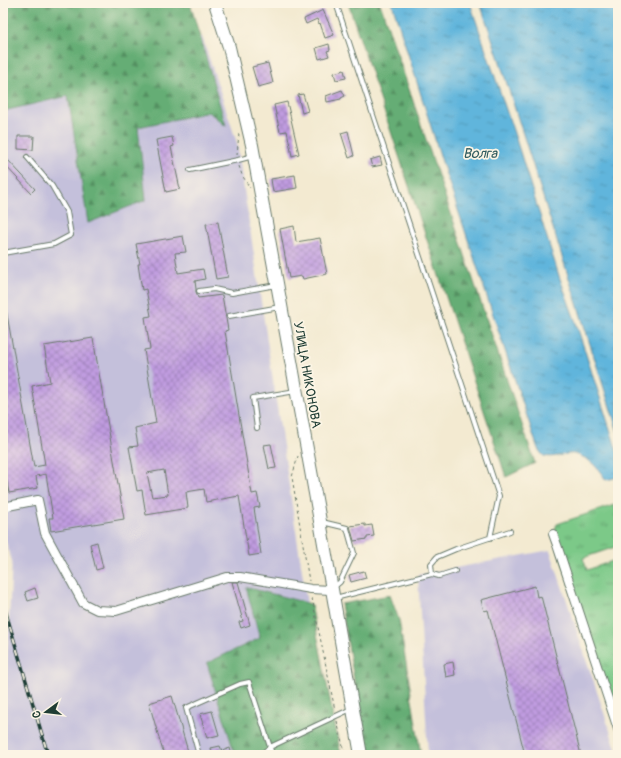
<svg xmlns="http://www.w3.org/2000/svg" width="621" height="758" font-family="Pangolin,sans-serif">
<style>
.industrial{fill:#c4c0db}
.forest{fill:url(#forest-firs);stroke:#427554}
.park{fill:url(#park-tufts);stroke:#4e835e}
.water{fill:url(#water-ripples);stroke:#407988}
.building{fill:url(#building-cross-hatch);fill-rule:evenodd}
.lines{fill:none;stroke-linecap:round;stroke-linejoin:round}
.lane-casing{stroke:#697a6b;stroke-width:6}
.street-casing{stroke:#697a6b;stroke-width:10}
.secondary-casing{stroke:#697a6b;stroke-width:14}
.path{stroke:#697a6b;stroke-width:1;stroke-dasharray:3 3;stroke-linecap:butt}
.lane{stroke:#fff;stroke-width:4}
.street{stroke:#fff;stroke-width:8}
.secondary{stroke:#fff;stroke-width:12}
.rail-casing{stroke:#1f3d34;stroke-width:3.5}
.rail{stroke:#fcf5e5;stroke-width:2;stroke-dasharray:6;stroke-linecap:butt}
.labels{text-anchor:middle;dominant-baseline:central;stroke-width:3.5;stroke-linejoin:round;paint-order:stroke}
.street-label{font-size:13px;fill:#1f3d34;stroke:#fcf5e5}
.water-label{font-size:14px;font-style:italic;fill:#2f5b5e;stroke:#fcf5e5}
</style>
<defs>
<pattern id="forest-firs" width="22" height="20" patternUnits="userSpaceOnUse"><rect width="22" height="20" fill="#65ad74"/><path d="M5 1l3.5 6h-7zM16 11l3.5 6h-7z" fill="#538e60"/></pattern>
<pattern id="park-tufts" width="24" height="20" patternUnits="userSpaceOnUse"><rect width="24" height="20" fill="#7cc988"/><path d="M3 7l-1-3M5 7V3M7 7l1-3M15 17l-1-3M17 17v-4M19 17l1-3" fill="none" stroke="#65a470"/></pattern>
<pattern id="water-ripples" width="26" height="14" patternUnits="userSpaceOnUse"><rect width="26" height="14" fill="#60b5dc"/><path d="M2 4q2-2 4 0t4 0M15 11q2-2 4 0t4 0" fill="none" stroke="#4f94b3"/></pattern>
<pattern id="building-cross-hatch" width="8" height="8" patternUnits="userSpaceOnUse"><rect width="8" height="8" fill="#c09be0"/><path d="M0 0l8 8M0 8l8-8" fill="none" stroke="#9b80b6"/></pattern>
</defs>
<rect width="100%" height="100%" fill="#fcf5e5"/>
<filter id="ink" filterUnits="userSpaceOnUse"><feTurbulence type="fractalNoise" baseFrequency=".025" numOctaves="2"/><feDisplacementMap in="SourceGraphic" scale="8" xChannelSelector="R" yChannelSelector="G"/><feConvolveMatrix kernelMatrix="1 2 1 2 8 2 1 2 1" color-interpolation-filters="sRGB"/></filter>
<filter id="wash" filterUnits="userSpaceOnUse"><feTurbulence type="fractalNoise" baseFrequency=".012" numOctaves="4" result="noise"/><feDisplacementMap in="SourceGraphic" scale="16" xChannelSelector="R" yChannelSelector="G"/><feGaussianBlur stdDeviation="0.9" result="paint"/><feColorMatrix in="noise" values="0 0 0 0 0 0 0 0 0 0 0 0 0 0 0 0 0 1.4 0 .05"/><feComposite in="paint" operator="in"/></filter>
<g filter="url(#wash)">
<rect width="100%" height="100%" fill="#f3ead1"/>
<path class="industrial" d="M202,36L237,143L330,755H3V736L12,561L3,533V97L186,44Z
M550,550L618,755H428L418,575Z"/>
<path class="forest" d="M3,3H190L226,126L209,112L138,127L146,200L88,223L68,96L3,111Z
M348,3H380L535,463L506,477Z
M246,587L311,604L341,755H235L207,663L260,638Z
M390,595L399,620L421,755H367L341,604Z"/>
<path class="park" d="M614,505L618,516V546L583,558L587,570L618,559V731L553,534L557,524Z"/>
<path class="water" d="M392,3H470L516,139L559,276L575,320L618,454V477L606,480C598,468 590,458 575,454C565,452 554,459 544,456C541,454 540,451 538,449L445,171Z
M480,3H618V432L501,65Z"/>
<g id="blocks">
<path class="building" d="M323,10L334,35L325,38L320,23L319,24L317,19L306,24L304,19Z
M329,44L330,50L327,51L329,56L319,59L316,48Z
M268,63L273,83L258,87L252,67Z
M344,70L346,78L336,80L334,73Z
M342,90L345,96L341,98V99L327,102L326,96Z
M303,94L308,111L302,113L298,95Z
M287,102L299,154L292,156L287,131L280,132L274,105Z
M348,131L354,156L349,158L341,133Z
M18,136H34L33,150L18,149Z
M172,137L174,146L171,147L180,189L166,192L156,140Z
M380,157L382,165L372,167L370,160Z
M7,159L35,189L31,193L3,163Z
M295,175L297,188L273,192L271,179Z
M218,222L228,277L216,279L206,224Z
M294,226L296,242L320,238L327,274L303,279L302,276L289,278L280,229Z
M183,236L186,252L175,253L178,273L203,269L205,279L195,281L196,289V292L197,294L198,298L222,295L228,330L225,331L252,494L257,493L260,507L254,508L261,554L249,556L239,496L206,502L204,489L186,492L188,508L146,515L142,490L137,491L129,447L138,446L135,428L156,423L144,350L150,349L145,317L151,316L146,289L142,290L138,264H140L136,244ZM164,470L168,495L152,497L147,473Z
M6,309L34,467L45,465L32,386L50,382L44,346L93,338L124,519L51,531L49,518H53L46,474L36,476L38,488L9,493L3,458V310Z
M271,444L276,468L269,469L264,445Z
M365,524V526L372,525L374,536L367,537V539L354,541L350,526Z
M97,542L103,568L96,570L90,544Z
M364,571L366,578L351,582L349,575Z
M232,582H238L250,625L241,628L239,622L243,621Z
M535,586L537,597L541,596L581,755H525L488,610L484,611L481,600Z
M35,588L38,598L28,601L25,592Z
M453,662L455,675L446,677L444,664Z
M172,696L189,755H164L149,703Z
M212,711L219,735L207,738L200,714Z
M220,746L222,751L230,748L232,755H212L211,748Z"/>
</g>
</g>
<g filter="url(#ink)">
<use href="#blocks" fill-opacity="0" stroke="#697a6b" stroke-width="1"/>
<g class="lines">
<g class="lane-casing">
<path id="lane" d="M336,3L499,496L490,538
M190,170L238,160L253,156
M3,253L54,244L71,235L67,212L52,186L27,157
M199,291L214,289L232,293L276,285
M229,316L280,307
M257,428L253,398L296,391
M322,522L347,528L354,553L340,582L334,587
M432,574L431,564L437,557L456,549L510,531
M335,598L432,574L439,576L455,571
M199,755L186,708L240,684L249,682L270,747L351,709
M260,755L270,747L272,755"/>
</g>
<g class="street-casing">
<path id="street" d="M3,504V507L38,500L45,533L83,603L97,610L116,611L227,577H240L311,589L331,590
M553,534L557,545L618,729"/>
</g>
<g class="secondary-casing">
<path id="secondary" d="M215,3L229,47L252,145L320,521L361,755"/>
</g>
<path class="path" d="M237,155L239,133
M239,166L242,175L250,188
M298,456L292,477L309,581
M312,598L335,710
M337,721L345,755"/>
<use href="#lane" class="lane"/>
<use href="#street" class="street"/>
<use href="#secondary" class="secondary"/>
<g class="rail-casing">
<path id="rail" d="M3,603L48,755"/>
</g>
<use href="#rail" class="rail"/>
</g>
</g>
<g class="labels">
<g class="street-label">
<text transform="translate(307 375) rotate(80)">УЛИЦА НИКОНОВА</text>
</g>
<g class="water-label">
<text x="480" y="153">Волга</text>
</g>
</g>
<rect width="621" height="758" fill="none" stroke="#fcf5e5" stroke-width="16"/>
<g transform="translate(46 712) rotate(255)" stroke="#fcf5e5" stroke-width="3" paint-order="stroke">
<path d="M0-3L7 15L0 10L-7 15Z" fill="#1f3d34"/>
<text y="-6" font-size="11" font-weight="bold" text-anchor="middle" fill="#1f3d34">С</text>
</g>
</svg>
